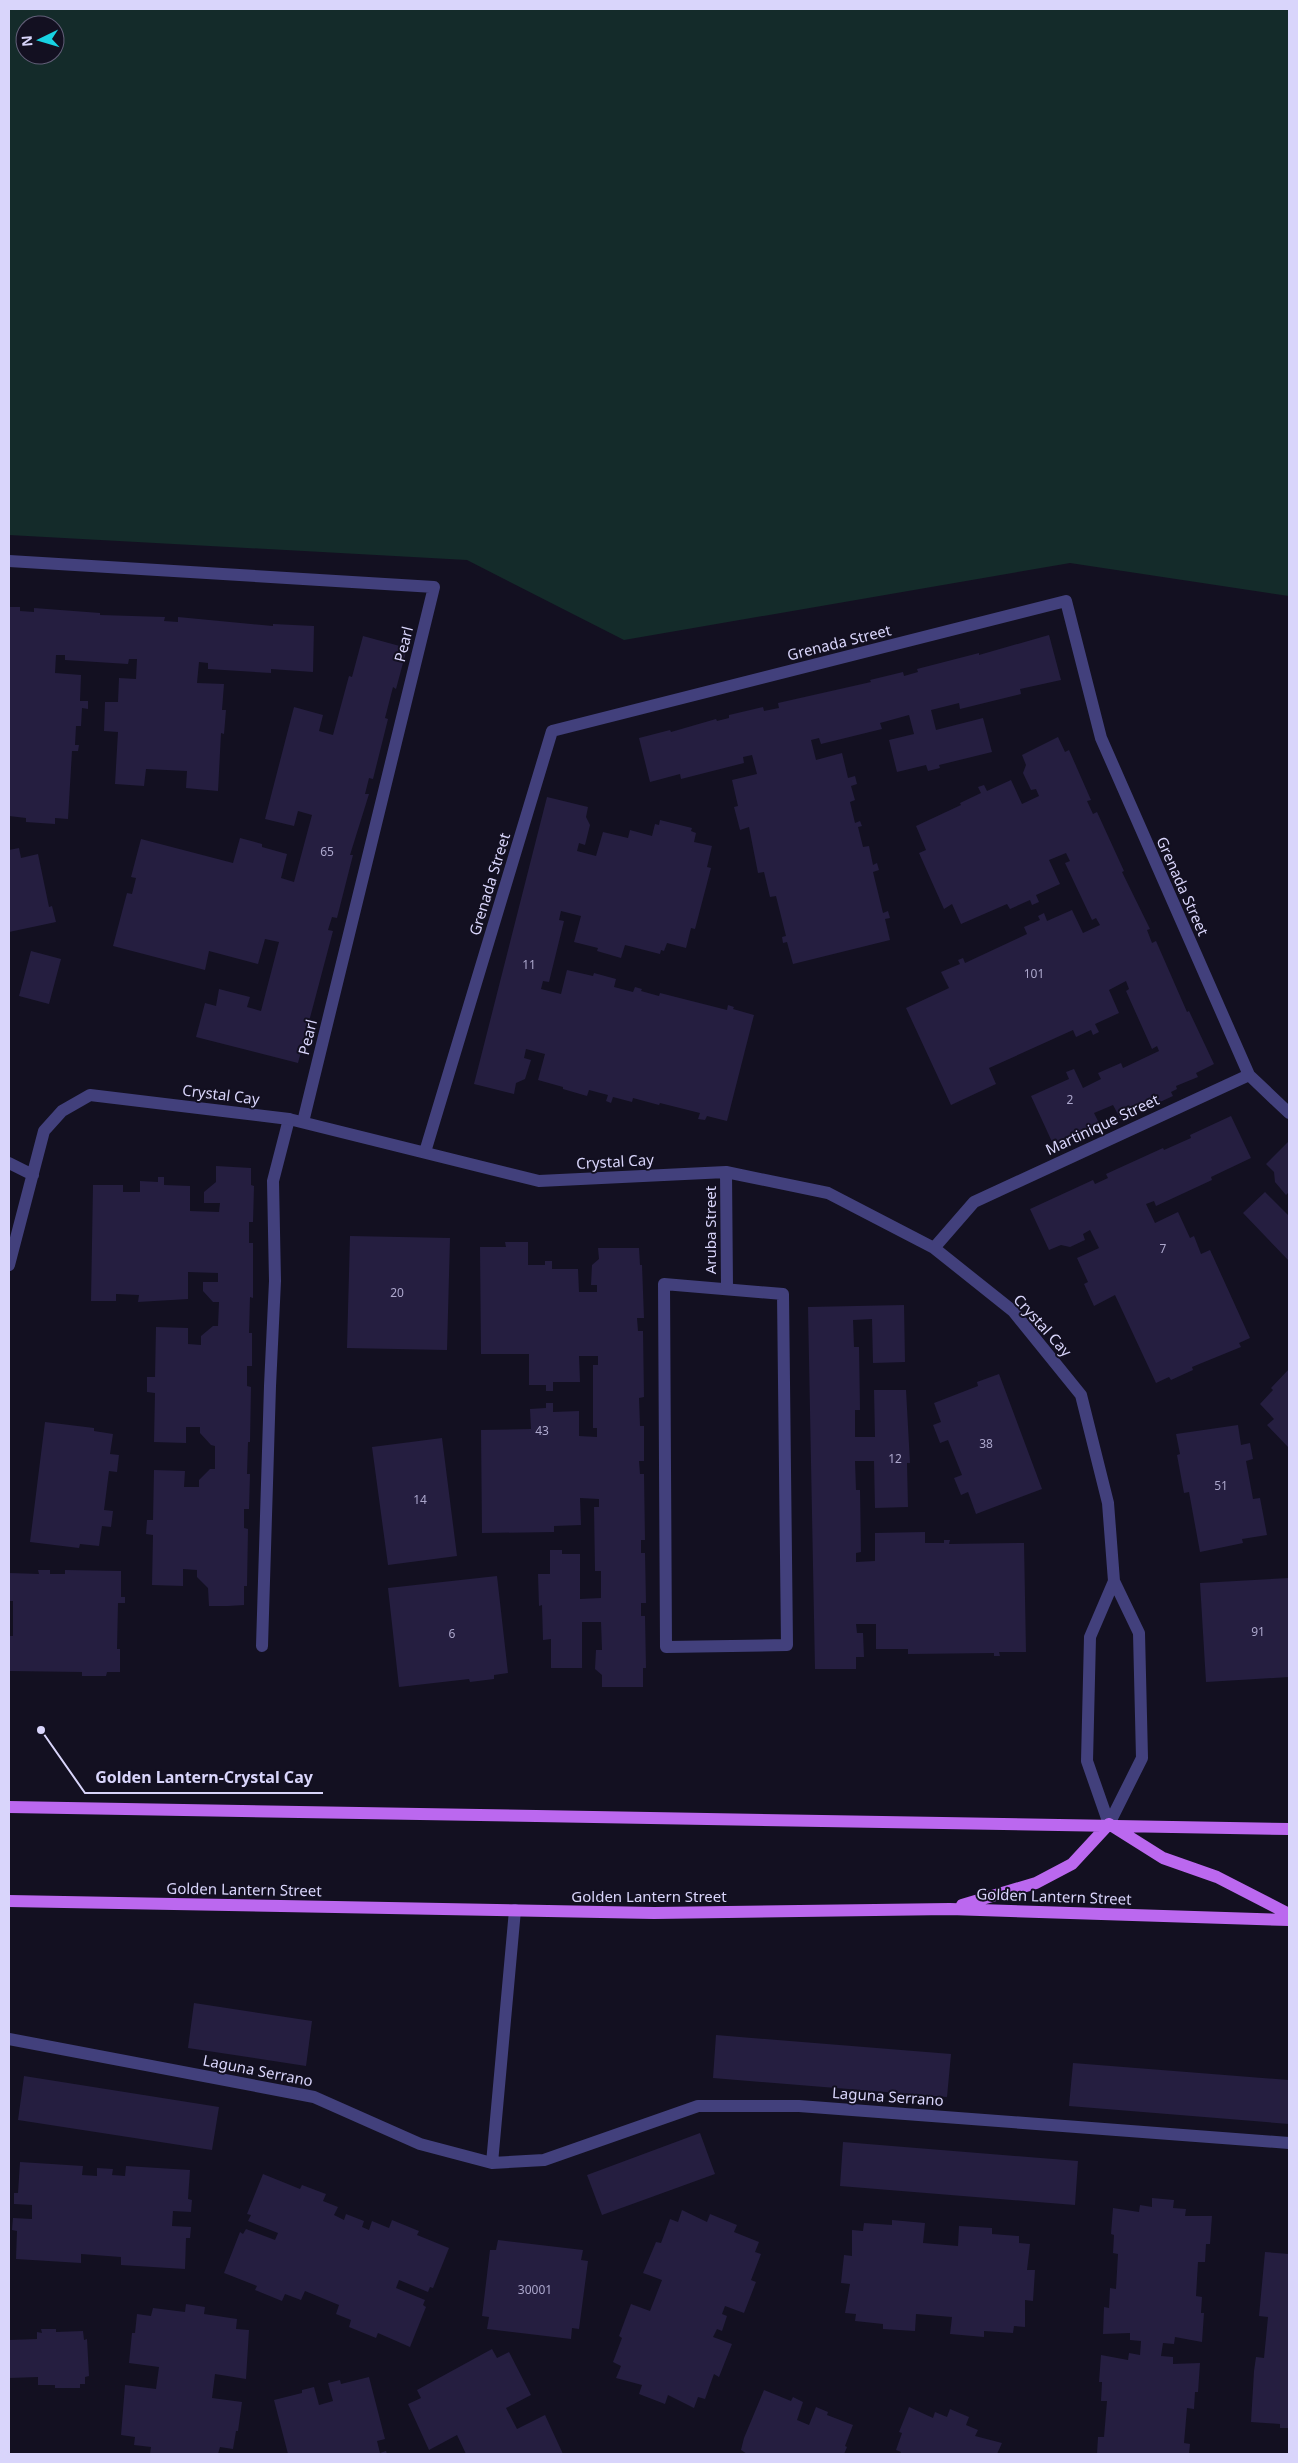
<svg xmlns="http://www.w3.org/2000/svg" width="1298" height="2463" font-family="'Noto Sans',sans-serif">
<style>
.green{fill:#142b2a;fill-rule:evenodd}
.building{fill:#251e40}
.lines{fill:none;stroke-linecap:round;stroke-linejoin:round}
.lane{stroke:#42407c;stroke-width:12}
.street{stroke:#42407c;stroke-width:12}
.primary{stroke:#bb68ef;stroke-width:12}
.labels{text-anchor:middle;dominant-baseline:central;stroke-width:4;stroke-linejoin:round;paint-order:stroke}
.number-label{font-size:12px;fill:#aca7cc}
.street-label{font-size:15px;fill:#d9d5fb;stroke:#131021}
.leader{fill:none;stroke:#d9d5fb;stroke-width:2}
.callout-dot{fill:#d9d5fb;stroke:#131021;stroke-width:2}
.callout-label{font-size:16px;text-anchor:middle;font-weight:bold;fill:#d9d5fb;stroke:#131021;stroke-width:4;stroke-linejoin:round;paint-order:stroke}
</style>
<rect width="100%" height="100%" fill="#131021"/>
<path class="green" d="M9,9H1289V596L1070,563L624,640L467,560L9,535ZM25,25H55V55H25Z"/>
<path class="building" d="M9,607H20V611L34,612V608L100,613V615L165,617L164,621L178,622V617L273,626V624L314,626L313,672L271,669V673L208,669V663L199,662L197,683L224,684L222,710H226L224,734L221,733L218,791L186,788L187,771L146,769L144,786L115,784L118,732L104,731L105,702H118L119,678L136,679L137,659H129L128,664L65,660V655H56L55,673L81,675L80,701H88V709L82,708L81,726H76L75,745H79L78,751H72L68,819L55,818V824L26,822V818L9,816Z
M1049,635L1061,680L1020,689L1021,694L960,709L959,703L931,710L936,730L983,718L992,752L939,765L940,768L928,771L926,765L897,772L889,740L914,734L909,715L880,723L882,729L821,744L819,738L811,740L816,760L842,753L848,778L855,776L857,784L851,786L855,800L850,802L855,823L860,821L862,826L858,827L863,847L869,846L873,865L877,863L879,870L873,872L883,913L888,911L890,918L885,919L890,940L793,964L787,942L783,943L782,937L786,936L776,896L770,897L764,872L758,873L749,827L740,830L734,807L738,806L732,780L757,774L752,755L743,757L744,763L681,779L680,774L650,782L639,738L670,730L671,732L716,719L717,721L729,718V715L763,707L764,711L779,708L778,703L871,682L870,680L903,672L904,676L918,672L917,669L979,653V655Z
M363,636L407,648L396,689L393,687L385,718L388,719L373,779L369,778L365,794H369L350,855H353L337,918L332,917L328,930L333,931L298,1063L196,1037L205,1003L216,1006L219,989L250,997L247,1007L261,1011L279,942L265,939L258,964L209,951L205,970L113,946L127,893L132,894L136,878L131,877L141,839L233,863L240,838L262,844V847L287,854L281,878L294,882L312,815L298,811L294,826L265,819L294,707L323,715L319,731L333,735L349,676L352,677Z
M1058,737L1065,752L1069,750L1091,800L1087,801L1093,814L1097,812L1124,871L1122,872L1150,929L1147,930L1152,943L1156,941L1187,1012L1189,1011L1214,1064L1196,1073L1198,1077L1176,1086L1177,1089L1171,1092L1173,1096L1121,1120L1113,1105L1094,1113L1099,1123L1053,1144L1031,1096L1069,1079L1066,1072L1074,1069L1083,1088L1101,1079L1098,1073L1121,1063L1123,1068L1159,1051L1157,1046L1152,1049L1126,991L1129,989L1126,981L1109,990L1119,1013L1095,1024L1099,1032L1093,1035L1091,1030L1076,1037L1073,1030L989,1068L996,1084L951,1105L906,1008L949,988L941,972L960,964L958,960L963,958L965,963L1027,934L1024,927L1040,920L1038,916L1044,913L1047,921L1072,910L1083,933L1100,925L1096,918L1092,920L1065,863L1070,861L1066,853L1049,860L1060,884L1036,895L1039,902L1032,905L1030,900L1010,909L1007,904L961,924L952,904L944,909L919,853L926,850L916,826L961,805L960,803L981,793L978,787L984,785L987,791L1011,780L1022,804L1039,796L1036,789L1031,790L1023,773L1026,765L1022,755Z
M547,797L588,807L586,817L590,825L585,845L579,843L577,851L596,856L603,832L628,838L630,830L652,836L655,824L659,825L660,820L692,828L691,831L696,833L694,842L712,846L707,867L711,868L695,929L691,928L686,948L667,943L664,951L661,950L660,954L625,945L621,958L597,951L598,948L574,942L581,916L561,911L559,920L564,921L549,982L543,981L541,989L561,994L567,970L593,976L594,973L616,979L614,987L633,992L635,987L642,989L641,991L659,996L660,993L727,1010L728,1005L734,1007L733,1009L754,1015L727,1121L707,1116L705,1120L698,1119L700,1113L660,1103L659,1105L633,1098L632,1102L613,1097L611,1103L606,1101L608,1095L589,1090L587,1096L563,1089V1087L538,1080L545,1054L526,1049L524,1058L531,1060L525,1079L516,1083L514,1094L474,1084Z
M19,848L21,858L38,854L49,907L52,906L56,922L9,932V850Z
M31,951L61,959L49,1004L19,996Z
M1231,1116L1251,1158L1211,1177L1212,1180L1156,1206L1154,1201L1146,1204L1155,1223L1178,1212L1190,1238L1194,1236L1201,1254L1210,1250L1250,1338L1239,1343L1241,1347L1192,1367L1193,1370L1171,1380L1169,1377L1156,1383L1115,1295L1094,1306L1084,1284L1088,1282L1077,1258L1099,1248L1090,1230L1083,1234L1085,1240L1070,1247L1061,1245L1049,1250L1030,1209L1093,1180L1095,1184L1108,1178L1106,1174L1163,1148L1164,1150L1191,1138L1190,1135Z
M1289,1141V1192L1286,1195L1275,1182L1274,1172L1266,1164Z
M216,1166L251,1168V1185L254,1186L253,1222H249V1243H253V1298L250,1297L249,1333H252V1366H247V1386L251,1387L250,1442H248L247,1474H250L249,1509H244V1528L248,1529L247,1586H244V1605L228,1606H209L208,1588L197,1577V1570L183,1569V1586L152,1585L153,1535L146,1534L147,1520H153L154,1470L185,1471L184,1487H199V1480L210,1469H215V1446L211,1445L200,1433V1427H186V1443L154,1442L155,1393L147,1392V1377H155L156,1327L188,1328V1344L201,1345V1336L213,1326H218L219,1302H213L203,1291V1282H218V1273L188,1272V1299L138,1302L139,1295L116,1294V1301H91L93,1185H123V1192H140V1181L158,1182V1177H164V1185L190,1186V1211L219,1212L220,1203H204V1192L216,1182Z
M1265,1192L1289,1216V1261L1243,1213Z
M350,1236L450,1238L447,1350L347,1348Z
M505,1242H528V1265H545V1261H552V1269H578L579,1292H597V1285H591L592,1265L599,1259L598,1248H639L640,1265H642L644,1318H637L638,1331H643L644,1397L639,1398L640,1426H644V1461H639L640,1474H644L645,1540H641V1553H645L646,1603H641V1616H645L646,1668H643V1687H602V1675L595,1669L596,1650H602L601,1622H582V1668H551V1639L543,1640L542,1605L539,1606L538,1574H550V1550H562V1554H580V1599L601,1598V1571H595L594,1507H599V1499L580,1498L581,1525L554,1526V1532L482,1533L481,1430L531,1429L530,1409L546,1408V1403H553V1412L579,1411V1436L597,1437V1428H593V1365H598V1356H579L580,1382H553V1391H546V1385H529V1354H481L480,1247H506Z
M904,1305L905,1362L873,1363L872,1319L853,1320L854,1347H859L860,1410H855V1437H875L874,1390H906L910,1463H907L908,1507L875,1508L874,1461H855L856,1490H860L861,1552L856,1553V1562L875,1561V1533L925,1532V1543H944V1540H950L949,1544L1024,1543L1026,1652H999L1000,1656H994V1653L908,1654V1649H876V1624H856L857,1633H863L864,1657H856V1669H815L808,1307Z
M1289,1369V1448L1267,1425L1274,1419L1260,1404L1273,1390L1271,1388Z
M999,1374L1042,1489L976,1514L968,1492L961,1495L954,1478L962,1475L948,1440L940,1443L933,1425L941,1422L934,1403L978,1386L977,1382Z
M45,1422L94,1428V1431L113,1434L110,1454L119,1455L117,1472L109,1471L104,1510L113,1511L111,1527L102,1526L99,1546L80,1544L79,1548L30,1542Z
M1238,1425L1241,1445L1250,1443L1253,1459L1246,1461L1253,1499L1260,1498L1267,1535L1242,1539L1243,1543L1200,1552L1189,1492L1184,1493L1177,1455L1180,1454L1176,1434Z
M442,1438L457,1556L388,1565L372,1447Z
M38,1570H50V1574H65V1570L121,1571V1597H125V1603H118L117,1649H120V1672H107L106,1676H82V1672L9,1671V1636H13V1601H9V1573L39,1574Z
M497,1576L508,1673L494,1675V1679L470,1682L469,1679L399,1687L388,1588Z
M1289,1578V1677L1206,1682L1200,1583Z
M194,2003L312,2021L306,2066L188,2048Z
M716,2035L951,2054L947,2097L713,2078Z
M1073,2063L1289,2080V2124L1069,2106Z
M24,2076L219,2107L212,2150L18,2120Z
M700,2133L715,2174L602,2215L587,2175Z
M843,2142L1078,2161L1075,2205L840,2186Z
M20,2162L83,2166L82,2175L97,2176V2168L113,2169L112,2175L125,2176L126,2166L190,2170L188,2199L192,2200L191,2212L173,2211L172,2226L191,2227L190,2238H186L185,2269L121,2265V2257L81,2254V2263L16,2259L17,2231L12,2230L13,2218L32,2219V2205L14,2204V2193H18Z
M263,2174L300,2189L302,2185L326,2194L323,2201L338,2207L334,2215L344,2220L346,2214L364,2221L362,2227L369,2230L372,2221L389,2228L392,2220L419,2231L417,2235L449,2248L433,2288L430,2287L428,2292L399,2280L396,2288L425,2300L423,2305L426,2307L410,2347L378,2333L376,2338L349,2327L351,2320L336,2314L339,2305L305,2291L301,2300L285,2294L282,2301L255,2290L257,2286L224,2273L240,2232L243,2234L246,2229L275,2240L278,2233L248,2221L251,2215L247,2214Z
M1152,2198L1174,2200L1173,2208L1186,2209L1185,2216H1212L1210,2244H1206L1205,2262H1198L1196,2296L1202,2297L1201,2313H1204L1202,2342L1175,2337L1174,2344L1163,2343L1161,2356L1173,2357V2364L1200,2363L1198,2392H1195L1194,2409L1187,2408L1184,2443L1190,2444L1189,2454H1097L1098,2437H1104L1107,2401H1101L1102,2382H1099L1101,2355L1128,2360L1129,2353L1140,2355L1141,2341L1130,2340V2333L1103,2334L1104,2307L1109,2308L1110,2288L1116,2289L1118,2254L1113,2253L1114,2235L1111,2234L1113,2208L1139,2212L1140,2205L1152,2207Z
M682,2210L707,2222L710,2214L737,2225L734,2232L759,2242L755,2252L761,2254L751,2280L756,2282L744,2313L725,2306L722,2314L727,2316L722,2331L717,2329L713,2337L732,2344L719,2377L714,2374L705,2399L698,2397L694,2408L668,2395L665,2404L639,2394L642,2385L616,2378L621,2366L613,2362L622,2338L619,2336L631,2304L650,2311L662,2280L643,2273L656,2242L661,2243L670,2219L678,2222Z
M892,2220L925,2223L923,2243L958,2246L959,2226L992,2228V2234L1019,2236V2243L1030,2244L1027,2270H1035L1033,2301L1025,2300V2327L1014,2326L1013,2333L984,2331V2337L950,2334L952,2317L916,2314L915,2331L883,2329V2324L855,2321L856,2314L845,2313L850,2284L841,2283L844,2255L852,2256V2230L863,2231L864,2223L892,2225Z
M498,2240L583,2250L581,2260L588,2261L579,2329L572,2328L571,2339L487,2329L489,2317L482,2316L490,2250H496Z
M1265,2252L1289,2254V2428H1280V2424L1251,2422L1254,2371L1256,2357L1264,2358L1268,2317L1259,2316Z
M186,2304L205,2307L204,2314L237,2319L236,2329L249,2330L246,2379L215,2374L212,2398L242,2402L238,2431H236L233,2449L220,2447L218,2454H150L151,2447L134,2445L135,2437L121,2435L125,2385L156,2389L159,2367L129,2363L132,2333H135L137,2314L151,2316L153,2308L185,2312Z
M41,2329H56V2332L83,2331L84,2340L87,2339L89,2376L85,2377V2384H80V2388H55V2385H38V2377L9,2378V2340L37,2339V2332L42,2333Z
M492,2349L497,2358L509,2352L531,2395L506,2408L517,2429L545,2415L563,2454H466L457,2435L429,2450L408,2404L421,2398L417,2390Z
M369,2377L385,2439L377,2441L380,2453L386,2451L387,2454H288L274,2400L302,2393V2390L314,2387L319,2405L333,2401L328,2383L340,2380L341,2384Z
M764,2390L791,2401L793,2397L803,2402L797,2420L809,2425L816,2407L828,2412L827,2415L853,2425L845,2446L847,2447L844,2454H747L741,2450L744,2438Z
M909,2407L933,2418L935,2412L947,2417L950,2409L969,2417L966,2425L978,2430L975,2436L1002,2443L997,2454H900L901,2452L896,2450L902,2433L899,2432Z"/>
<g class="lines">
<path class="lane" d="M664,1284L783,1294L787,1645L666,1647Z
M262,1646L270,1386L275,1281L273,1181L289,1119"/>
<path class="street" d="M9,561L434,587L303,1122
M425,1152L552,731L1066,601L1101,738L1249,1075L1289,1113
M9,1163L33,1175
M726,1172L727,1288
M934,1248L974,1202L1249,1075
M9,1265L44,1131L62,1111L90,1095L289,1119L539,1181L726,1172L828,1193L934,1248L1013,1311L1081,1395L1108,1503L1114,1581L1139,1633L1142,1758L1109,1824
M1109,1824L1087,1761L1090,1637L1114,1581
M9,2039L314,2097L420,2144L492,2163L544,2160L698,2106H799L1289,2143
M492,2163L515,1910"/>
<path class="primary" d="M9,1807L1289,1829
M1109,1824L1163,1858L1217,1877L1289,1914
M9,1901L654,1913L950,1909L1289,1920
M962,1905L1036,1883L1072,1864L1109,1824"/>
</g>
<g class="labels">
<g class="number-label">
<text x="327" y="851">65</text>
<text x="529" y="964">11</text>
<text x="1034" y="973">101</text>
<text x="1070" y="1099">2</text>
<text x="1163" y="1248">7</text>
<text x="397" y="1292">20</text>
<text x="542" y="1430">43</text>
<text x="986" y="1443">38</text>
<text x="895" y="1458">12</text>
<text x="1221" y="1485">51</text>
<text x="420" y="1499">14</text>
<text x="1258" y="1631">91</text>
<text x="452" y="1633">6</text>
<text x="535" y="2289">30001</text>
</g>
<g class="street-label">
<text transform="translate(839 642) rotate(-14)">Grenada Street</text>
<text transform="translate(403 644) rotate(-76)">Pearl</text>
<text transform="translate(489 884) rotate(-73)">Grenada Street</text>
<text transform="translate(1183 886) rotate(66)">Grenada Street</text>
<text transform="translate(307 1037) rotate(-76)">Pearl</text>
<text transform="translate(221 1094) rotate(7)">Crystal Cay</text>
<text transform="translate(1102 1124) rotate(-25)">Martinique Street</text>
<text transform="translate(615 1161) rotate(-3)">Crystal Cay</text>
<text transform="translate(710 1230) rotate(-90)">Aruba Street</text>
<text transform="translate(1043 1325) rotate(48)">Crystal Cay</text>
<text transform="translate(244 1889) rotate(1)">Golden Lantern Street</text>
<text x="649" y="1896">Golden Lantern Street</text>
<text transform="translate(1054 1896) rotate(2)">Golden Lantern Street</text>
<text transform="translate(258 2070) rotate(11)">Laguna Serrano</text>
<text transform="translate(888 2096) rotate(4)">Laguna Serrano</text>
</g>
</g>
<path class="leader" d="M41 1730L85 1793H323"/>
<circle class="callout-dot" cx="41" cy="1730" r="5"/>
<g class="callout-label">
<text x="204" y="1783">Golden Lantern-Crystal Cay</text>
</g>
<rect width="1298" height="2463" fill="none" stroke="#d9d5fb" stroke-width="20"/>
<g transform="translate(40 40) rotate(265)"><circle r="24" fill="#131021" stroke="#625f78"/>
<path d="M0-4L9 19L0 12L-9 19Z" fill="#18d2e3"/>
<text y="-8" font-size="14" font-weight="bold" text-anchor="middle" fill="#d9d5fb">N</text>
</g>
</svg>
